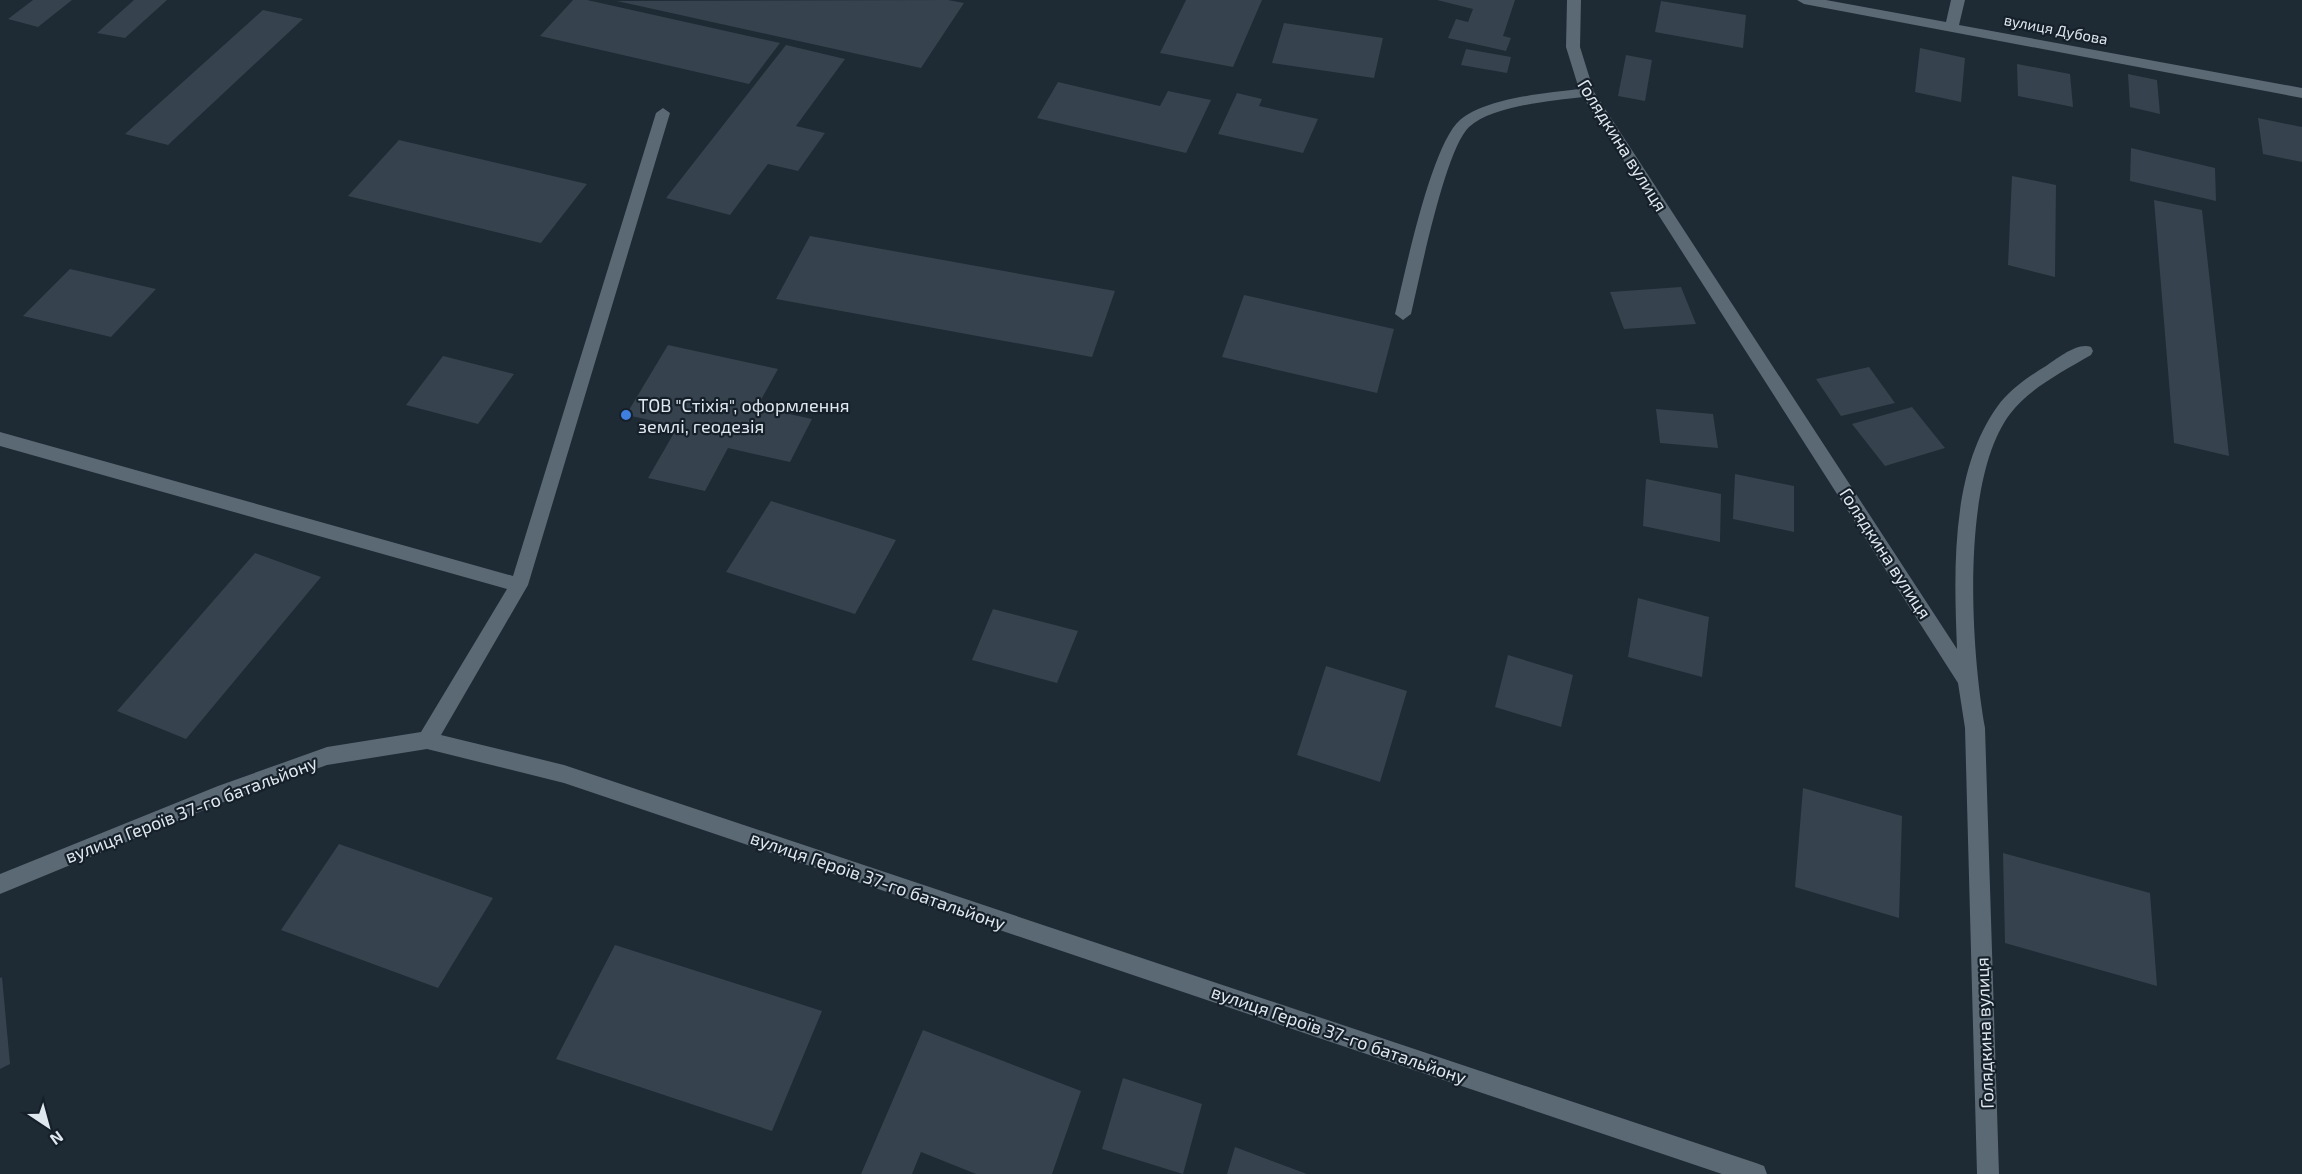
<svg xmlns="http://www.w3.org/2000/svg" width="2302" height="1174" font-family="'Exo 2',sans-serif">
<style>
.building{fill:#36424d}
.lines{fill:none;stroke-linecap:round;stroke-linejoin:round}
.minor{fill:#5b6975;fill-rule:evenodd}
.shop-dot{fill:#3f7fe0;stroke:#15202a;stroke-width:2}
.labels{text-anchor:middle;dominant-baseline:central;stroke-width:4.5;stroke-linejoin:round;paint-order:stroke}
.far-street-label{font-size:15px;fill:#e0e8ef;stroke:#15202a}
.street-label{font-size:18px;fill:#e0e8ef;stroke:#15202a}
.poi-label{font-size:18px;fill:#e0e8ef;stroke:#15202a;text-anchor:start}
</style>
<rect width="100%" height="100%" fill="#1e2a34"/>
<path class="building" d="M33,0H72L38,27L8,19Z
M134,0H167L125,38L97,33Z
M573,0H587L780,43L749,84L540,36Z
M948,0L964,3L921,68L617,1Z
M1186,0H1262L1233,67L1160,53Z
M1437,0H1515L1503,36L1511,38L1506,51L1448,38L1456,19L1468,22L1473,9Z
M1661,1L1746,15L1743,48L1655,32Z
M263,10L303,19L168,145L125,134Z
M1284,23L1383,38L1374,78L1272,63Z
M786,45L845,59L796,126L825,133L798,171L768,164L730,215L666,198Z
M1920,48L1965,58L1961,102L1915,92Z
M1466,49L1511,57L1507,73L1461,65Z
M1626,55L1652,60L1645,101L1618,96Z
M2017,64L2070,74L2073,107L2018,96Z
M2128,74L2157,80L2160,114L2130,107Z
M1058,82L1160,106L1168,91L1211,100L1186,153L1037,118Z
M1237,93L1262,99L1259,106L1318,119L1303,153L1218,134Z
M2258,118L2302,127V162L2263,154Z
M399,140L587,184L541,243L348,196Z
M2131,148L2215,168L2216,201L2130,181Z
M2012,176L2056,185L2055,277L2008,265Z
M2154,200L2202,210L2229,456L2174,443Z
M810,236L1115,291L1092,357L776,299Z
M70,269L156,289L111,337L23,316Z
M1681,287L1696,324L1624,329L1610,292Z
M1244,295L1394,329L1377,393L1222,357Z
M668,345L778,369L757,407L812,419L790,462L728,448L705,491L648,478L678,426L626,415Z
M443,356L514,374L478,424L406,405Z
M1869,367L1895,403L1841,416L1816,379Z
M1912,407L1945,448L1885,466L1852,424Z
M1656,409L1713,414L1718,448L1660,443Z
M1735,474L1794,486V532L1733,519Z
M1646,479L1721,494L1720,542L1643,526Z
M771,501L896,540L855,614L726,572Z
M255,553L321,577L186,739L117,711Z
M1638,598L1709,617L1702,677L1628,657Z
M993,609L1078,631L1057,683L972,660Z
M1508,655L1573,675L1561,727L1495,707Z
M1326,666L1407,691L1380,782L1297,755Z
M1803,788L1902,816L1899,918L1795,887Z
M339,844L493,898L438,988L281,930Z
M2003,853L2150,893L2157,986L2005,943Z
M615,945L822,1011L772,1131L556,1059Z
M2,977L10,1064L0,1069V978Z
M923,1030L1081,1091L1052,1174H976L921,1152L912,1174H861Z
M1123,1078L1202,1104L1183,1174L1102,1149Z
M1235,1147L1307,1174H1227Z"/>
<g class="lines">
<path class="minor" d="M1567,0H1581L1580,47L1594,92L1957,649C1954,573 1950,473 1997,407C2009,390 2028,377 2046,366C2057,359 2077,342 2091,347L2093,351L2091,355C2062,372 2030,388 2010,414C1960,480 1971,650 1985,728L1999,1174H1977L1965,728L1958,683L1583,97C1552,101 1493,105 1469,127C1445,150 1420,276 1411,314L1403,320L1395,314C1405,273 1431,145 1460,120C1486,98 1546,93 1579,89L1566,47Z
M1797,0H1826L1946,22L1951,0H1965L1959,25L2302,88V98L1804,4Z
M663,108L670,113L528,585L441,735L564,765L1756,1163L1764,1166L1767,1174H1722L564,783L427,749L327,765L221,803L0,894V874L218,786L327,747L421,732L507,589L0,446V432L513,576L656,113Z"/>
</g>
<circle class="shop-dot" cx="626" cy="415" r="6"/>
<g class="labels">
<g class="far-street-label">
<text transform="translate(2056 29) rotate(11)">вулиця Дубова</text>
</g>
<g class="street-label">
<text transform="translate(1623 145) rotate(58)">Голядкина вулиця</text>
<text transform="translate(1886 553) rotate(57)">Голядкина вулиця</text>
<text transform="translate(191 809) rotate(-21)">вулиця Героїв 37-го батальйону</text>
<text transform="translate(878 880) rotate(19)">вулиця Героїв 37-го батальйону</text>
<text transform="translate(1984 1033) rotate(-92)">Голядкина вулиця</text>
<text transform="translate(1339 1034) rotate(19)">вулиця Героїв 37-го батальйону</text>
</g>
<g class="poi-label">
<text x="638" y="405">ТОВ "Стіхія", оформлення<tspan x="638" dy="21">землі, геодезія</tspan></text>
</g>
</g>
<g transform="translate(48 1126) rotate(144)" stroke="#15202a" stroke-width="4.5" paint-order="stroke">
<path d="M0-4.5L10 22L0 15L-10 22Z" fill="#e0e8ef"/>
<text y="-9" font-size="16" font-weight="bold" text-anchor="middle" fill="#e0e8ef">N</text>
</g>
</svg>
